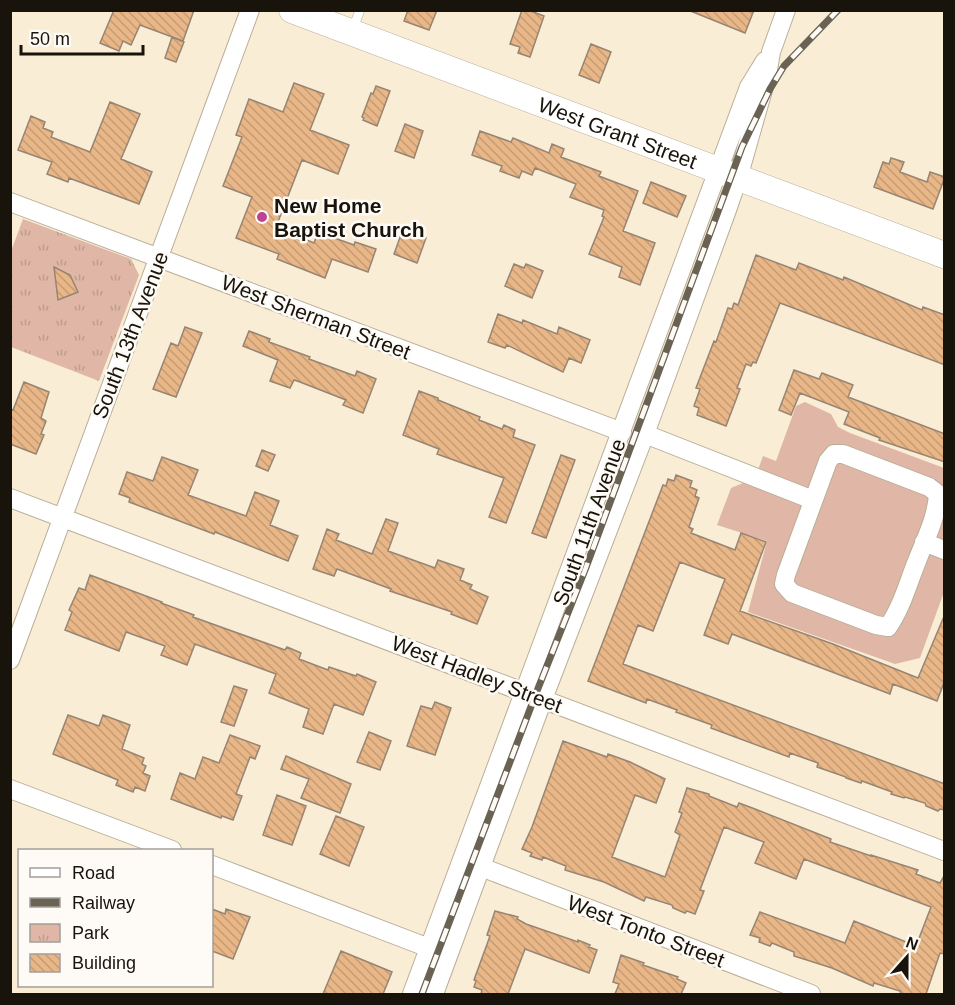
<svg xmlns="http://www.w3.org/2000/svg" width="955" height="1005" font-family="Helvetica,sans-serif">
<style>
.green{fill:#e0b7a6}
.park{fill:url(#park-tufts)}
.building{fill:url(#building-back-hatch);stroke:#978473;stroke-width:1.5}
.lines{fill:none;stroke-linecap:round;stroke-linejoin:round}
.lane-casing{stroke:#baae98;stroke-width:10}
.street-casing{stroke:#baae98;stroke-width:20}
.secondary-casing{stroke:#baae98;stroke-width:27}
.lane{stroke:#fff;stroke-width:9}
.street{stroke:#fff;stroke-width:18}
.secondary{stroke:#fff;stroke-width:26}
.rail-casing{stroke:#6a6354;stroke-width:7}
.rail{stroke:#fefbf7;stroke-width:4.5;stroke-dasharray:14;stroke-linecap:butt}
.poi-dot{fill:#bf418f;stroke:#fefbf7;stroke-width:2}
.labels{text-anchor:middle;dominant-baseline:central;stroke-width:5;stroke-linejoin:round;paint-order:stroke}
.street-label{font-size:21px;fill:#18140b;stroke:#fefbf7}
.poi-label{font-size:21px;font-weight:bold;fill:#18140b;stroke:#fefbf7;text-anchor:start}
</style>
<defs>
<pattern id="park-tufts" width="24" height="20" patternUnits="userSpaceOnUse" patternTransform="scale(1.5)"><rect width="24" height="20" fill="#e0b7a6"/><path d="M3 7l-1-3M5 7V3M7 7l1-3M15 17l-1-3M17 17v-4M19 17l1-3" fill="none" stroke="#bf9c8e"/></pattern>
<pattern id="building-back-hatch" width="6" height="6" patternUnits="userSpaceOnUse" patternTransform="scale(1.5)"><rect width="6" height="6" fill="#e8b687"/><path d="M-1 5l2 2M0 0l6 6M5-1l2 2" fill="none" stroke="#c69c73"/></pattern>
</defs>
<rect width="100%" height="100%" fill="#f9edd5"/>
<path class="green" d="M805,402L831,414L838,427L850,433L944,468V592L920,658L895,664L748,612L767,541L717,525L731,488L755,478L763,456L776,461L796,406Z"/>
<path class="park" d="M23,219L131,259L139,275L99,381L11,347L10,254Z"/>
<path class="building" d="M114,10H194L183,41L140,25L131,45L123,41L119,51L100,43Z
M408,10H437L429,30L404,21Z
M522,10H528L544,16L530,57L518,53L520,47L510,44Z
M688,10H754L745,33Z
M172,37L184,42L176,62L165,58Z
M591,44L611,52L599,83L579,75Z
M294,83L324,94L310,130L349,145L338,174L302,160L276,227L314,243L318,232L354,245L355,242L376,249L368,272L332,259L325,278L277,259L279,254L236,238L252,197L223,186L242,137L236,135L249,99L283,112Z
M376,86L390,91L377,126L363,120L364,118L362,117L371,93L373,94Z
M110,102L140,114L121,159L152,172L139,204L69,178L68,182L47,174L52,162L18,150L31,116L45,122L43,128L53,132L51,137L90,152Z
M405,124L423,131L414,158L395,151Z
M480,131L511,142L513,138L549,153L552,144L564,149L561,157L601,172L599,176L638,191L623,231L655,243L640,285L619,277L622,267L589,254L604,217L602,216L604,210L570,197L576,184L535,168L532,175L522,171L519,178L500,171L502,166L472,155Z
M891,158L904,162L900,172L927,182L930,172L945,177L933,209L874,187L883,162L889,164Z
M651,182L686,196L677,217L643,203Z
M403,229L426,238L417,263L394,254Z
M756,255L796,270L799,263L843,280L844,277L922,310L923,307L945,315V365L780,303L756,363L753,362L751,366L746,364L737,388L740,389L726,426L697,415L699,408L694,406L700,389L696,388L714,341L716,342L728,308L732,309L734,303L738,305Z
M514,264L524,268L526,264L543,271L532,298L505,286Z
M54,267L70,275L78,292L58,300Z
M498,314L522,323L523,320L557,334L559,327L590,340L581,363L569,358L563,372L507,345L505,348L488,342Z
M185,327L202,333L176,397L153,389L171,343L178,346Z
M249,331L270,339L269,342L310,357L309,359L355,376L357,371L376,379L363,413L343,405L346,400L300,382L294,380L290,388L270,381L278,360L243,346Z
M794,370L819,379L822,373L853,385L848,397L945,434V462L879,440L880,438L844,424L849,412L800,393L791,415L779,410Z
M24,382L49,392L41,418L46,421L41,434L44,435L36,454L10,444V409L13,410Z
M419,391L438,398V400L480,417L479,420L502,429L504,425L515,430L513,437L535,445L506,523L489,517L504,478L437,454L439,449L403,435Z
M262,450L275,455L268,471L256,466Z
M561,455L575,460L546,538L532,533Z
M162,457L198,470L188,495L246,516L255,492L279,501L270,525L298,536L288,561L215,532L214,534L129,502L130,498L119,494L127,472L153,481Z
M676,475L692,481L690,487L697,490L695,496L699,498L689,527L693,529L691,533L735,550L741,533L766,542L740,611L833,644L918,678L945,614V680L937,701L893,684L890,694L732,634L728,644L704,635L725,579L680,562L653,631L638,625L623,664L945,784V810L940,809L938,811L926,806L925,803L905,797L904,798L891,794L892,792L862,781L861,783L846,778V777L817,767L818,763L790,753L789,757L711,728L712,725L676,712L677,710L647,699L646,703L588,681L663,485L666,486L668,479L674,481Z
M386,519L398,523L388,551L435,568L438,560L464,569L460,580L472,585L470,589L488,597L477,624L451,614L452,612L390,591L391,589L337,569L334,576L313,569L327,529L339,534L336,540L372,554Z
M90,575L162,602L161,603L194,615L193,617L285,650L287,647L301,653L299,659L328,670L329,667L356,676L357,674L376,682L363,715L334,704L323,734L303,727L309,709L269,693L276,674L195,644L187,665L161,655L165,646L126,632L119,651L65,630L72,612L69,610L79,588L85,590Z
M234,686L247,690L234,726L221,722Z
M435,702L451,708L435,755L407,746L421,706L432,709Z
M68,715L99,726L103,715L130,725L122,749L144,758L142,764L146,766L143,773L150,776L145,791L135,787L133,792L116,785L118,780L53,754Z
M369,732L391,741L380,770L357,762Z
M230,735L260,746L255,759L250,757L236,794L242,796L233,820L222,816L221,818L171,799L180,773L195,779L203,757L219,763Z
M563,741L607,757L608,754L630,762L665,779L656,803L635,795L612,857L665,877L680,835L675,832L682,813L679,812L687,788L709,794V796L737,807L739,803L755,809L831,839L830,842L871,856V855L918,870L916,874L940,883L945,874V954L940,953L926,994H901L900,991L874,983L873,986L832,968L794,956V952L772,943L770,946L759,942L760,938L750,935L760,912L845,943L854,921L916,946L931,907L804,859L796,879L755,863L764,842L724,827L700,890L704,891L695,914L687,911L685,913L673,908L672,905L646,897L644,901L604,882L565,870L566,866L543,857L542,860L530,856L532,853L522,849L532,827Z
M286,756L351,784L340,813L301,798L309,779L281,769Z
M277,795L306,806L292,845L263,835Z
M336,816L364,827L349,866L320,854Z
M212,909L225,914L226,909L250,917L233,959L212,951Z
M495,911L518,917L517,919L526,924L578,942V940L590,945L589,947L597,950L589,973L525,949L508,994H481L482,990L474,987L476,981L474,980L490,936L487,935Z
M341,951L392,972L383,994H323Z
M621,955L644,963L643,965L678,977L677,979L686,983L681,994H615L619,984L613,982Z"/>
<g class="lines">
<g class="lane-casing">
<path id="lane" d="M352,31L360,10"/>
</g>
<g class="street-casing">
<path id="street" d="M10,202L622,432
M645,434L813,500
M834,454H843L929,487L938,494C937,517 925,540 917,561C908,583 902,607 888,627L876,625L792,593L784,584L786,575L828,461Z
M10,498L944,851
M924,542L944,550
M10,660L250,10
M10,789L172,850
M212,865L429,948
M481,867L811,994
M412,994L749,87L765,61
M434,994L543,699L645,434L727,210L738,178L767,76L771,52L786,10"/>
</g>
<g class="secondary-casing">
<g id="secondary">
<path id="s1" d="M292,10L944,255"/>
</g>
</g>
<use href="#lane" class="lane"/>
<use href="#street" class="street"/>
<use href="#secondary" class="secondary"/>
<g class="rail-casing">
<path id="rail" d="M422,994L535,696L585,570L742,147L770,89L784,66L838,10"/>
</g>
<use href="#rail" class="rail"/>
</g>
<circle class="poi-dot" cx="262" cy="217" r="6"/>
<g class="labels">
<g class="street-label">
<text stroke="none"><textPath href="#s1" startOffset="348">West Grant Street</textPath></text>
<text transform="translate(316 317) rotate(21)">West Sherman Street</text>
<text transform="translate(130 335) rotate(-69)">South 13th Avenue</text>
<text transform="translate(589 522) rotate(-70)">South 11th Avenue</text>
<text transform="translate(477 674) rotate(21)">West Hadley Street</text>
<text transform="translate(646 931) rotate(21)">West Tonto Street</text>
</g>
<g class="poi-label">
<text x="274" y="205">New Home<tspan x="274" dy="24">Baptist Church</tspan></text>
</g>
</g>
<rect width="955" height="1005" fill="none" stroke="#18140b" stroke-width="24"/>
<rect x="18" y="849" width="195" height="138" fill="#fefbf7" stroke="#a29f99" stroke-width="1.5"/>
<rect x="30" y="868" width="30" height="9" fill="#ffffff" stroke="#a29f99" stroke-width="1.5"/>
<text x="72" y="879" font-size="18" fill="#18140b">Road</text>
<rect x="30" y="898" width="30" height="9" fill="#6a6354" stroke="#a29f99" stroke-width="1.5"/>
<text x="72" y="909" font-size="18" fill="#18140b">Railway</text>
<rect x="30" y="924" width="30" height="18" fill="url(#park-tufts)" stroke="#a29f99" stroke-width="1.5"/>
<text x="72" y="939" font-size="18" fill="#18140b">Park</text>
<rect x="30" y="954" width="30" height="18" fill="url(#building-back-hatch)" stroke="#a29f99" stroke-width="1.5"/>
<text x="72" y="969" font-size="18" fill="#18140b">Building</text>
<g transform="translate(907 957) rotate(21)" stroke="#fefbf7" stroke-width="4.5" paint-order="stroke">
<path d="M0-4.5L10 22L0 15L-10 22Z" fill="#18140b"/>
<text y="-9" font-size="16" font-weight="bold" text-anchor="middle" fill="#18140b">N</text>
</g>
<path d="M21 45v9h122v-9" fill="none" stroke="#18140b" stroke-width="3"/>
<text x="30" y="45" font-size="18" fill="#18140b" stroke="#fefbf7" stroke-width="4.5" paint-order="stroke">50 m</text>
</svg>
